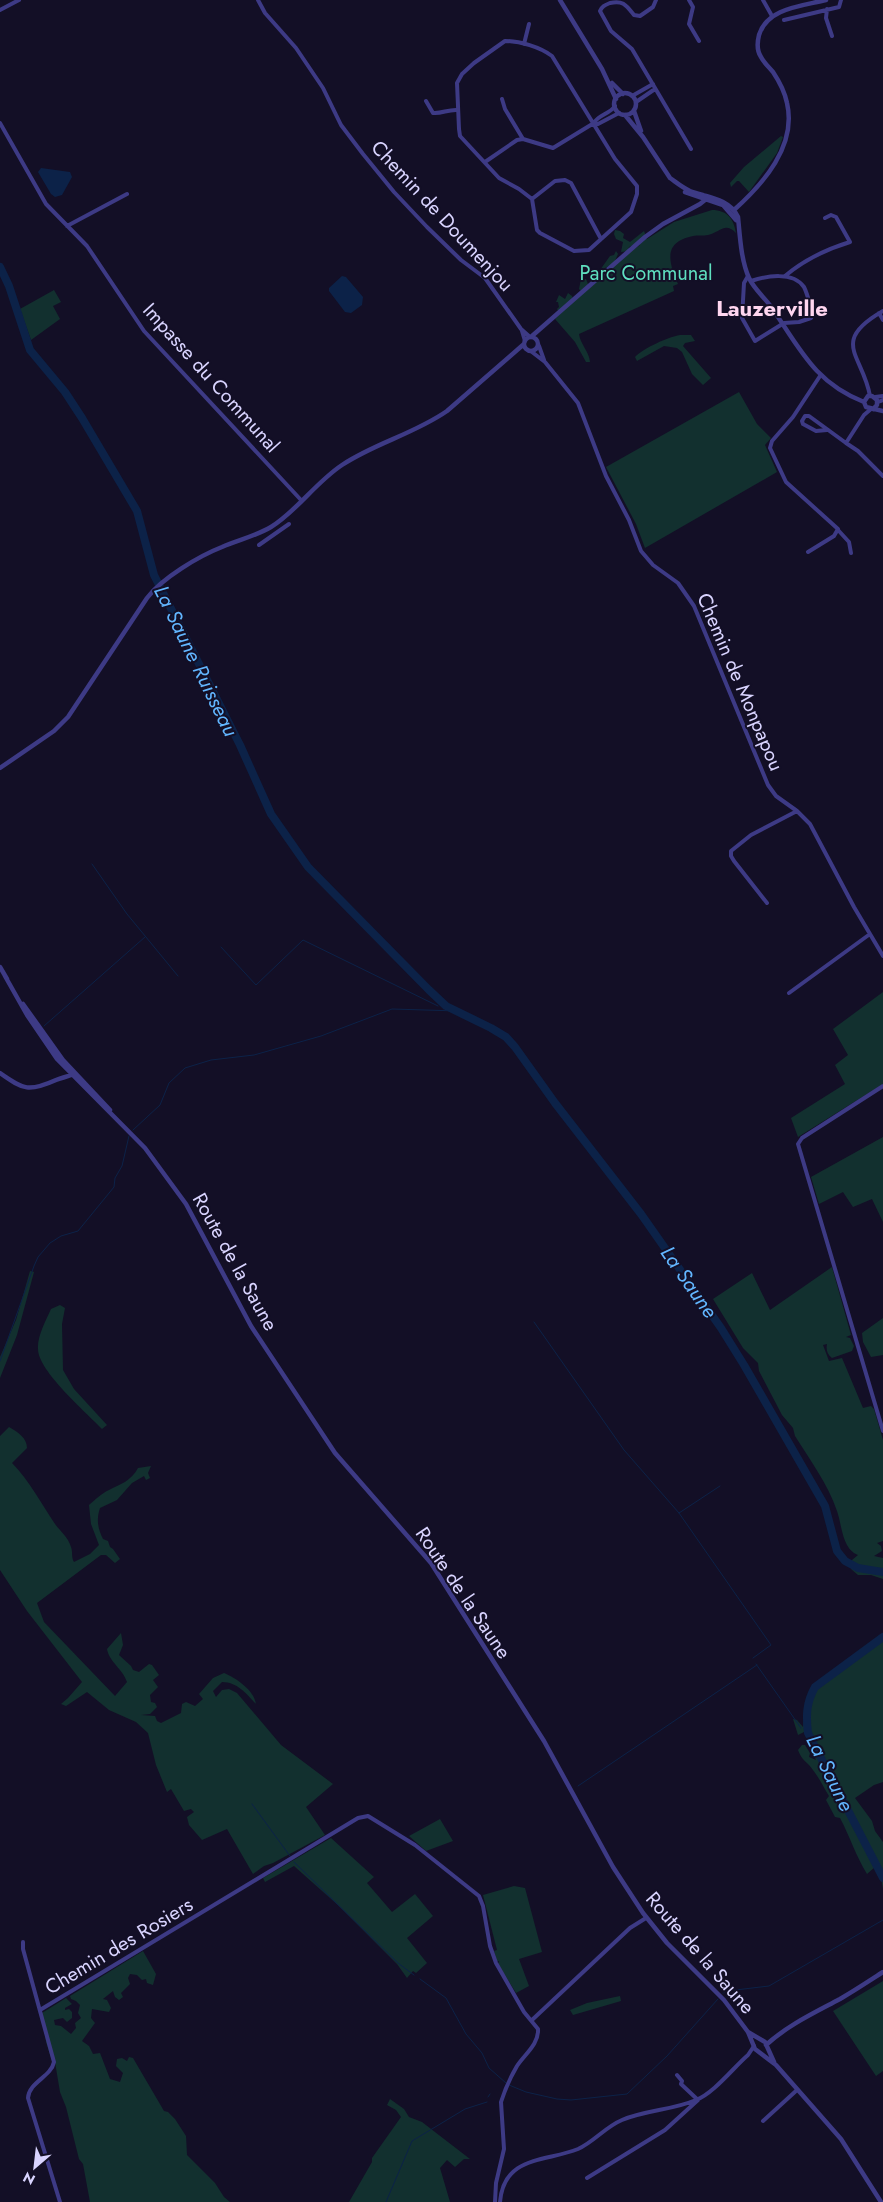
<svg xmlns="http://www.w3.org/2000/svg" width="883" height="2202" font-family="Jost,sans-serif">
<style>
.green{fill:#12302f}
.water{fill:#0c2248}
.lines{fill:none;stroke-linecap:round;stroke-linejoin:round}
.stream{stroke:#0c2248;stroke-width:1}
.river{stroke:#0c2248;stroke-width:8}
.minor{stroke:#3d3a85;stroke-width:4}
.tertiary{stroke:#3d3a85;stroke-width:4.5}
.labels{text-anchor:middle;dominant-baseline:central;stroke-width:4;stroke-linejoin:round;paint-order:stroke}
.street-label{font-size:20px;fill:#d9d4ff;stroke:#130f26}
.park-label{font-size:20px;fill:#5fe0c0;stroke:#130f26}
.water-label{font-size:21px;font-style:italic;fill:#62b6ff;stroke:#130f26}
.quarter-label{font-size:22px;font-weight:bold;fill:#ffd6f0;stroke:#130f26}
</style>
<rect width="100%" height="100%" fill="#130f26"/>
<path class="green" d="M781,136L783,137L777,153L749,192L739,181H737L731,187L730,183L744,167Z
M712,210C727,210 734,219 736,233C725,221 719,233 708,235C703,236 698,235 693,236C662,242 669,263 678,284L673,286L674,291L579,334C580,344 589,351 590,362H586L575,342L555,319L560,314L557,309L559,307L558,302H556L559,295L565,299L568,293L572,296L573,299L581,291L579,289L581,279H586L588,284L604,278V274L613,270L609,266L605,268L603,271L600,270L610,256L614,255L616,251L618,254L614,263L640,245V242L629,247L628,251L621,252L623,242L616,239L614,234L615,230L620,231L624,234L623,238L630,242L644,231L647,239L674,222Z
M54,290L61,302L53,306L60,319L31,340L20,309Z
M680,335H691L695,341L685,343L683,346L711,378L703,385L692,374L682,352L677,348L664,346L637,361L635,357C644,348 668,337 680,335Z
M739,392L757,424L771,438L765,445L777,472L645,548L636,524L606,467Z
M883,992V1084L798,1137L791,1118L845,1084L835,1065L848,1055L833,1029Z
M883,1137V1222L872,1199L853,1207L843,1192L819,1204L811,1177Z
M832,1267L851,1335L846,1337L850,1338L854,1346L852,1351L832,1358C827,1354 826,1350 827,1344L823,1345L829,1361L842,1358L863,1408L871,1406L874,1409L883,1440V1541L877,1543L881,1546L882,1551L874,1556L883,1558V1579L871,1575H858L851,1569L852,1560L858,1555C842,1549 842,1525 837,1511C828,1484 810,1460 795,1436L793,1428L782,1415L759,1371L758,1363L743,1348L713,1299L752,1273L770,1310Z
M30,1271L34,1272L17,1335L0,1378V1357L16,1320Z
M60,1305L65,1308L62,1324L63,1370L74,1389L107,1425L102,1429C86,1412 38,1371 38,1349C37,1337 46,1320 51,1309Z
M883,1318V1355L871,1357L863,1342L862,1333Z
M9,1427C18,1432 27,1438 27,1448L12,1463C29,1480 42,1505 55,1524C61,1532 68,1537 71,1547C73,1552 71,1557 74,1562L90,1554L99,1545L91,1524L89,1505C95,1500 102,1493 109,1490C121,1484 131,1481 138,1468L151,1466L148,1473L150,1478L146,1480L144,1476L132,1483L117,1500L100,1508C96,1520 98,1529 103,1539L108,1541L110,1547L113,1549L120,1559L115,1563L106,1555H101L37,1603L44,1622L115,1696L127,1682C123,1669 109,1662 107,1649L121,1633L123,1645L119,1655L131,1666L133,1670L139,1672L149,1664L152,1665L159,1675L153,1680L158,1687L150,1695L151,1702L155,1703L157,1707L150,1714L141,1715L155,1716L157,1721L161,1723L181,1713L182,1704L186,1702L195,1706L203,1699L199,1694L213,1678L224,1673C236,1678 254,1690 256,1704C246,1693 237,1682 222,1682L213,1691L216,1697L222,1690L229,1689L237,1693L281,1745L333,1784L306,1807L325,1835L273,1863L264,1866L253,1874L227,1829L202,1840L189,1825L187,1817L194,1812L191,1809L184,1811L171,1789L167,1792L156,1765L148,1733L136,1722L109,1710L87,1692L66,1706L61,1704L68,1698L82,1682L27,1611L0,1570V1436Z
M883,1634V1782L874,1785L855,1798L872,1821L875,1831L883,1842V1889L881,1877L875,1867L867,1874C856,1856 850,1837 840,1818L835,1817L826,1800L829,1796C823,1786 817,1774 809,1765C804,1760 801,1758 798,1750L802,1745H805L810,1753L809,1757L816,1760L804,1732L798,1735L793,1719L797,1720L803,1727C804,1709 806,1697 816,1683Z
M440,1819L453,1841L426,1851L409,1836Z
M331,1838L374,1877L367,1883L392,1912L415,1894L433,1916L407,1938L427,1963L416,1973L413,1971L407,1978L397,1964L339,1906L294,1866L265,1882L263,1878Z
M514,1886L525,1888L542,1952L519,1959L529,1986L516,1993L498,1964L499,1961H497L494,1951L497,1950L483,1895Z
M143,1951L156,1974L153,1985L147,1983L146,1979L142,1980L137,1975L130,1974L128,1978L130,1984L121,1993L123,1997L119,2000L115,1997L113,1991L103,1999L107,2000L111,2008L109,2012L92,2009L91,2018L95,2023L82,2041L89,2046L93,2054L100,2053L110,2079L120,2082L123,2073L116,2066L117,2059L122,2058L127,2061L129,2057L133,2058L164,2111L168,2112L175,2119L186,2136L187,2155L215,2183L224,2197L230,2202H90L83,2164L79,2159L66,2107L60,2092L55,2062L52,2061L46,2042L42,2013L66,1998L72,2004L65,2008V2010L69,2009L72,2012V2018L67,2022L63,2018L54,2020L55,2025L61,2026L71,2034L76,2028L75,2023L81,2018L78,2013L80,2005L76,2001L71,1999L70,1996Z
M883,1981V2071L876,2076L833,2011Z
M620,1996L621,2001L573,2015L570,2010L587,2003Z
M390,2099L404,2109L409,2117L422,2122L470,2159H464L455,2167L447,2160L440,2168L450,2202H349L372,2162V2158L401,2117L396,2110L387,2105Z"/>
<path class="water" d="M41,168L70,172L72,177L62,195L55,197L51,194L38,172Z
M342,276L346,277L363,297L362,305L351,313L345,312L329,291V288Z"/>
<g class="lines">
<path class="stream" d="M92,864L127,914L178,976
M221,947L256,985L303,940L438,1006
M443,1006H446
M44,1026L145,937
M133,1130L160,1105L169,1083L185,1068L211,1060L254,1055L321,1036L392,1009L458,1011
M534,1322L624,1450L679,1513L771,1645L753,1658
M0,1361L34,1266L38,1257L50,1243L61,1236L78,1231L114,1187L115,1178L122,1166L129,1136
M679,1513L720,1486
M756,1664L801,1728
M804,1729L808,1731
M578,1786L757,1665
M252,1804L290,1856
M294,1862L398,1963L414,1975
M420,1979L446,1998L466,2034L482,2053L489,2068L506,2083
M723,1993L727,1991L769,1986L883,1920
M509,2085L526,2092L557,2099L571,2100L627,2094L667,2056L718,1999
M488,2097L490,2094
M386,2202L412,2141L465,2109L487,2102"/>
<path class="river" d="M0,267L9,286L30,350L65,392L82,418L137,511L154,575L240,745L271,814L308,867L429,990L446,1006L491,1028L506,1037L515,1047L555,1103L641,1214L721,1328L744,1365L825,1506L837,1551L845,1561L858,1568L883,1572
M883,1637L815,1687C806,1703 806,1716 808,1733L883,1878"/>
<path class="minor" d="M258,0L265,13L296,48L323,88L341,125L363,154L394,192L427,227L461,260L485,278L521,329L530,337
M656,0L653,7L640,16L634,15C626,5 623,0 610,3C605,5 602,6 600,11L611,31L632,49L691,149
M689,0L693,7L689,24L699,41
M763,0L772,16
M827,9L826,18L832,36
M0,10L19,0
M784,20L839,7L841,0
M505,41C520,41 540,47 552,56L615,159L637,186V194L631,212L589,250L574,251L540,233L537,230L532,199L519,189L499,178L460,136L459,129L457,83L462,74L474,63Z
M524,44L529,24
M632,96L653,84
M502,99L505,109L523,139
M426,101L433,113C442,114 448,109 458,110
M636,102L655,89
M0,123L46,204L87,246L144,331L301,500
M594,123L598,124L619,113
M485,162L517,140L523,139L553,148L594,123C598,115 610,114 615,106
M532,199L555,181L565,180L571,183L601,239
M67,226L127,194
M748,276L744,283L742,318L755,341L784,323L799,322L811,318L813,314C810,306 808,295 804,287C793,271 766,276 751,281
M785,276C804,260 827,249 850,242L836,217L831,215L825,218
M879,313L883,320
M522,331L525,341
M539,346L544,360
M532,352L545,362L578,403L606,476L629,520L641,551L653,565L678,583L694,606L768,785L776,796L797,811L810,824L854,907L883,956
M870,396C863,355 829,342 883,311
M875,397L883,396
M878,402L883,400
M827,430L816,431L803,424L802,421L805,416H809L846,443L864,415L871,409
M846,443L858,451L883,476
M838,530L849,542L851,553
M259,545L289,524
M808,552L834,536L838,529L786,482L770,448L772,441L793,417L820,376
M767,903L734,861L731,856V851L751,835L797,811
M789,993L870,934
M883,1086L802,1138L798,1144L883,1431
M23,1942V1949L54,2062C51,2077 29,2082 28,2098L60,2202
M40,2010L358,1818L368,1816L415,1845L479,1896L483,1906L490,1946L496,1963L524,2012L538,2029C539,2044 525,2054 517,2066C510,2078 505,2089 501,2102L504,2149L496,2183L495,2202
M532,2020L630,1928L646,1918
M763,2121L797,2090
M587,2178L665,2130L698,2100L681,2084L682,2081L677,2075
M500,2202C504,2155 546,2162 578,2149C594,2142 605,2127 622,2120C646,2110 673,2110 696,2100C714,2093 733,2068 748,2055L754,2046"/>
<path class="tertiary" d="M560,0L602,69L616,99
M612,83L623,94
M614 104a11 11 0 1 1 22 0a11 11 0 1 1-22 0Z
M634,111L641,131
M625,115L643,137L670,178
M670,178C677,183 683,188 690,191C707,197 730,199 738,217C740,237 741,260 749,278C754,289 765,298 772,308C800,349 815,383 864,402
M685,192L723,205L736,220
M734,210C763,184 797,146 787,103C785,93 779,81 773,72C769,67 764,63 761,57C757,51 757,43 759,35C767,8 802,6 826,0
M532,336L645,237L663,224L700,204L705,200L703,195
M524 344a7 7 0 1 1 14 0a7 7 0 1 1-14 0Z
M873,409L877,405V400L872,396H868L864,402L866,407L883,411
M0,768L54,731L68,717L147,598C162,578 199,556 222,547C238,540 256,536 271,527C297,511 315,483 342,465C375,443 414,434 447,411L524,344
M0,967L7,979
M5,976L27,1015L57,1059L145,1148L186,1204L251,1326L335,1453L431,1563L544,1741L613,1867L643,1913L667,1943L724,2000L748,2032L755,2049L776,2065L841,2139L881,2202
M23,1004L63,1060L110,1110
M0,1073C24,1090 29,1092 56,1080C61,1078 66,1077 71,1075
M748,2032L765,2042L774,2062
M766,2045C788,2025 814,2013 840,1999C854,1991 869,1981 883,1972"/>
</g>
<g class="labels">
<g class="street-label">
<text transform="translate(442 216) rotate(47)">Chemin de Doumenjou</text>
<text transform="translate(211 378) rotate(48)">Impasse du Communal</text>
<text transform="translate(740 682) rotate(67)">Chemin de Monpapou</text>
<text transform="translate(235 1262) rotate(61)">Route de la Saune</text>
<text transform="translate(463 1593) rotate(56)">Route de la Saune</text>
<text transform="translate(119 1946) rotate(-31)">Chemin des Rosiers</text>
<text transform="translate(700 1953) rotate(49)">Route de la Saune</text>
</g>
<g class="park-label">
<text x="646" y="273">Parc Communal</text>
</g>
<g class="water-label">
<text transform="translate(196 661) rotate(64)">La Saune Ruisseau</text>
<text transform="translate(689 1282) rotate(55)">La Saune</text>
<text transform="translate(830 1773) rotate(64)">La Saune</text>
</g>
<g class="quarter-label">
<text x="772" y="308">Lauzerville</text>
</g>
</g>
<g transform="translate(35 2167) rotate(208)" stroke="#130f26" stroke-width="4" paint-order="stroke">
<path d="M0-4L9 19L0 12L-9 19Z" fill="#d9d4ff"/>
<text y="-8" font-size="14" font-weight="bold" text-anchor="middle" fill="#d9d4ff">N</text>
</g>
</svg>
